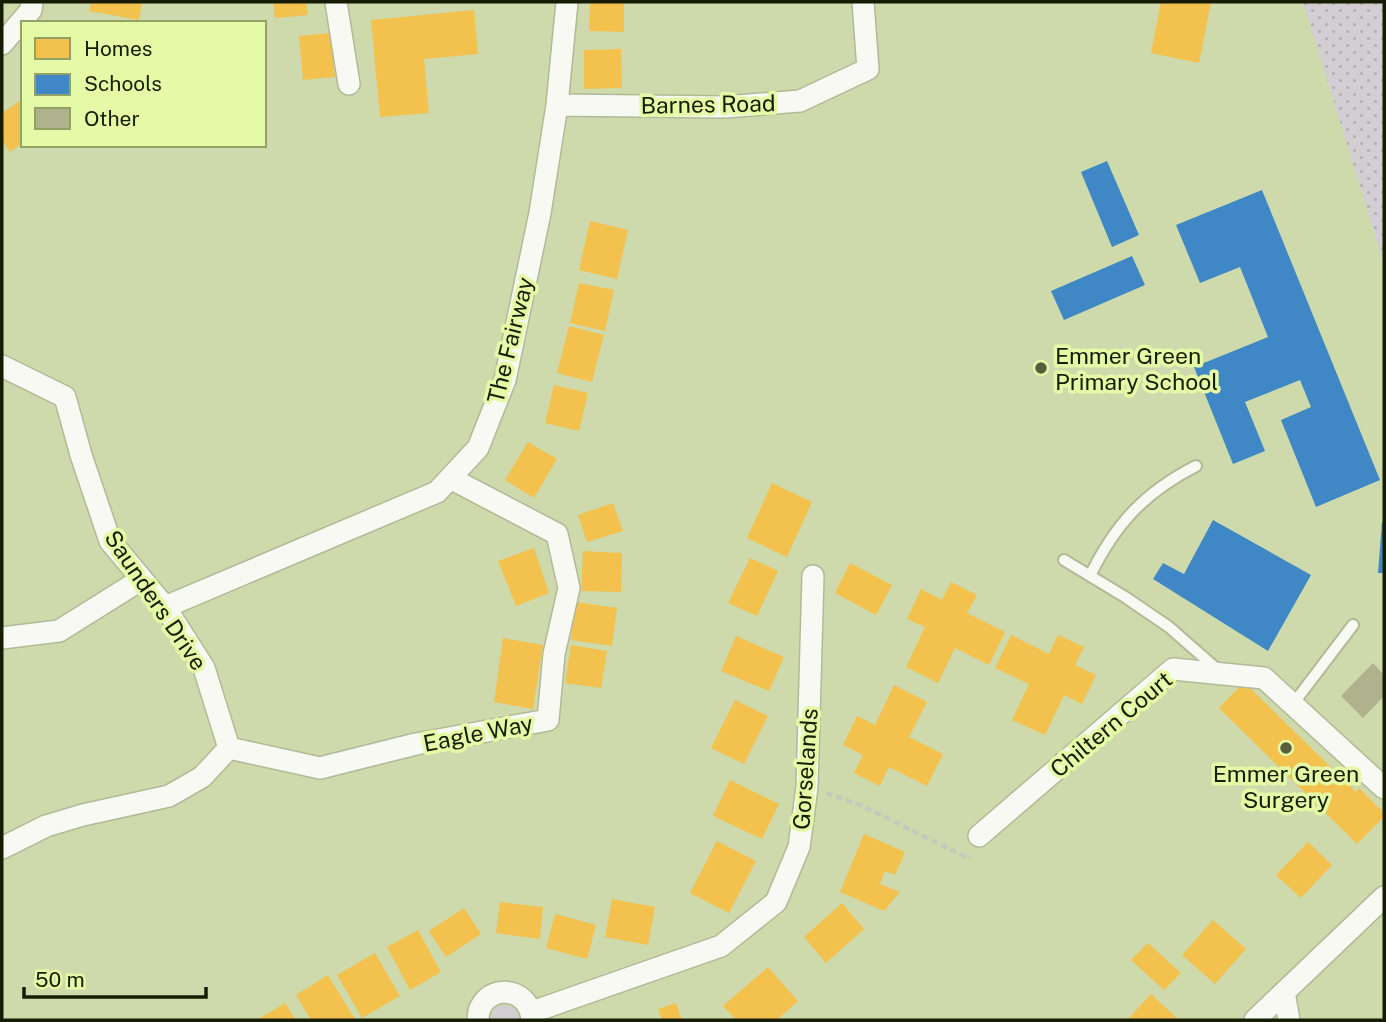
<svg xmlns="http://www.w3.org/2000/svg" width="1386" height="1022" font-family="'Public Sans',sans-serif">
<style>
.green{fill:#d2ced3}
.garden{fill:url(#garden-dots)}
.homes{fill:#f2c14e}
.schools{fill:#3f88c5}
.building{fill:#b0b28d}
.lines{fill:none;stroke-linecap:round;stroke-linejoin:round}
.service-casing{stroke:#b1ba96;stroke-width:14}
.minor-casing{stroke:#b1ba96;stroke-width:24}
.path{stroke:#c6cabb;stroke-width:4.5;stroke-dasharray:7 3.5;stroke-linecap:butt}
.service{stroke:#f8f9f3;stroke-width:10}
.minor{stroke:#f8f9f3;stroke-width:21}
.poi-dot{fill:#565e3c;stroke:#e4faa6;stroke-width:2.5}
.labels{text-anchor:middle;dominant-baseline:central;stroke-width:7;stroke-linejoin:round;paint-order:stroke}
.street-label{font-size:23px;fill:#161c00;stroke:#e4faa6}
.poi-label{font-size:23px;fill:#161c00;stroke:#e4faa6;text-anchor:start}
</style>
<defs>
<pattern id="garden-dots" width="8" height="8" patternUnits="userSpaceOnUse" patternTransform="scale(1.75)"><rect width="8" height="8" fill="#d2ced3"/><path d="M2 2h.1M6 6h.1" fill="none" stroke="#b4b0b3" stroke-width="1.8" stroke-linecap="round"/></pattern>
</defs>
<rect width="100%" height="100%" fill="#cedaac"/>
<path class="green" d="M502,1005L515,1008L520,1020H490L494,1009Z"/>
<path class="garden" d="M1303,2H1384V264Z"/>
<path class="homes" d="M91,2H142L139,20L89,11Z
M273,2H306L308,15L275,18Z
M590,2H624V32L589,31Z
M1161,2H1211L1199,63L1151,53Z
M474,10L478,54L424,59L429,113L380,117L371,20Z
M330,33L335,77L303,80L299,36Z
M621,49L622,88L584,89V50Z
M23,99V143L10,152L2,140V113Z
M590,221L628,230L617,279L579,270Z
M579,283L614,290L605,331L570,323Z
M569,326L604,335L592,382L557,373Z
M554,385L588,393L579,431L545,423Z
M528,442L557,459L534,498L505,480Z
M772,483L812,502L787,557L747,538Z
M613,503L623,531L587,542L578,515Z
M534,548L549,593L516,606L498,561Z
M583,551L622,553L621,592L581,591Z
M750,558L778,571L757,616L728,603Z
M850,563L892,585L876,615L835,593Z
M951,582L977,595L967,613L1005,632L989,665L955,648L938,683L906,667L925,627L907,619L921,589L942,600Z
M576,602L617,608L612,646L571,640Z
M1011,635L1049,654L1058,635L1084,647L1075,665L1096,675L1082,704L1064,695L1045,735L1012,720L1029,684L995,668Z
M736,636L784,657L769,691L721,671Z
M503,638L543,645L533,709L494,702Z
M571,645L607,651L601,688L565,683Z
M1244,682L1356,792L1359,788L1384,813V817L1357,844L1219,708Z
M894,685L927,702L909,737L943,754L927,786L889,767L880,786L854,773L863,755L843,745L857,716L875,725Z
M735,700L768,716L744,764L711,748Z
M730,780L779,804L762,839L713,816Z
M864,834L905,852L895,875L885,871L880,884L900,892L884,911L840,892Z
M717,841L756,861L729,913L690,893Z
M1308,842L1332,865L1301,898L1276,875Z
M612,899L655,907L648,945L605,937Z
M500,902L543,907L540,939L496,933Z
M842,903L864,929L826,963L804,937Z
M464,908L481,934L446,957L429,931Z
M555,914L596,925L587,959L546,948Z
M1213,920L1246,949L1215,984L1182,955Z
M418,930L441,972L410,990L387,947Z
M1148,943L1181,973L1164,990L1131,960Z
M375,953L400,996L362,1018L337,975Z
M768,967L798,1001L777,1020H736L723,1006Z
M328,975L355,1019L353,1020H311L296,995Z
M1151,994L1179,1020H1127Z
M285,1003L296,1020H257Z
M676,1003L682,1020H662L658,1009Z"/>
<path class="schools" d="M1107,161L1139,235L1112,247L1081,172Z
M1262,190L1380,480L1316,507L1281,420L1311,407L1300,380L1245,402L1265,451L1233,464L1194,367L1268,337L1240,267L1200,283L1176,225Z
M1132,256L1145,285L1064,320L1051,291Z
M1213,520L1311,575L1268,651L1153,579L1163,563L1184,574Z
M1382,522H1384V573H1378Z"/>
<path class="building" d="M1373,663L1384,675V696L1363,718L1341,696Z"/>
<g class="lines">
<g class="service-casing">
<path id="service" d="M1064,560L1125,597L1169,627L1218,670
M1090,576C1115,524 1145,492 1196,466
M1293,704L1353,625"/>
</g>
<g class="minor-casing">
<path id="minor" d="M336,2L349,84
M2,44L31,10L32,2
M557,105L725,107L800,101L868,69L863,2
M2,366L65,397L81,455L110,541L165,607L204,668L229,748
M165,607L437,492L478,448L505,380L540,213L557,105L567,2
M2,638L59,631L142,579
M229,748L320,768L416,744L548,720L554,654L569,588L557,534L450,478
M979,836L1173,669L1264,678L1384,788
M2,848L46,826L83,815L169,796L202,777L229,748
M1284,992L1289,1020
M532,1012L721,946L776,902L799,847L807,787L813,576
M478,1020C478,984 529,982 532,1020
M1255,1020L1384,897"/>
</g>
<path class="path" d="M826,793L860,805L968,858L970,856"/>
<use href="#service" class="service"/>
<use href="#minor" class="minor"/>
</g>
<g class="poi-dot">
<circle cx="1041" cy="368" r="7"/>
<circle cx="1286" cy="748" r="7"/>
</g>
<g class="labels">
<g class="street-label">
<text transform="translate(708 104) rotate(-1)">Barnes Road</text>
<text transform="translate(510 340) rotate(-76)">The Fairway</text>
<text transform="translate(156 600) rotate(56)">Saunders Drive</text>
<text transform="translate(1111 724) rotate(-40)">Chiltern Court</text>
<text transform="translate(478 733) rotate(-11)">Eagle Way</text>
<text transform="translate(805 769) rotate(-86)">Gorselands</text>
</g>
<g class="poi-label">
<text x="1055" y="355">Emmer Green<tspan x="1055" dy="26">Primary School</tspan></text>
<text x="1286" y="773" text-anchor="middle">Emmer Green<tspan x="1286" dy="26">Surgery</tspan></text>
</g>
</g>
<rect width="1386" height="1022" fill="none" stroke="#161c00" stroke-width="7"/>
<rect x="21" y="21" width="245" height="126" fill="#e4faa6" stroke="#92a164" stroke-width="2"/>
<rect x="35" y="38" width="35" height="21" fill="#f2c14e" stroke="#92a164" stroke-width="2"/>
<text x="84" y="56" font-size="21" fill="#161c00">Homes</text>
<rect x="35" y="74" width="35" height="21" fill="#3f88c5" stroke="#92a164" stroke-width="2"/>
<text x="84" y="91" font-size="21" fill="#161c00">Schools</text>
<rect x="35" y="108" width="35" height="21" fill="#b0b28d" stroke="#92a164" stroke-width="2"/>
<text x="84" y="126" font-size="21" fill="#161c00">Other</text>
<path d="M24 987v10h182v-10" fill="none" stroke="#161c00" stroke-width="3.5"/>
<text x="35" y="987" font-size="21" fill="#161c00" stroke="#e4faa6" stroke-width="5" paint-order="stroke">50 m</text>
</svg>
